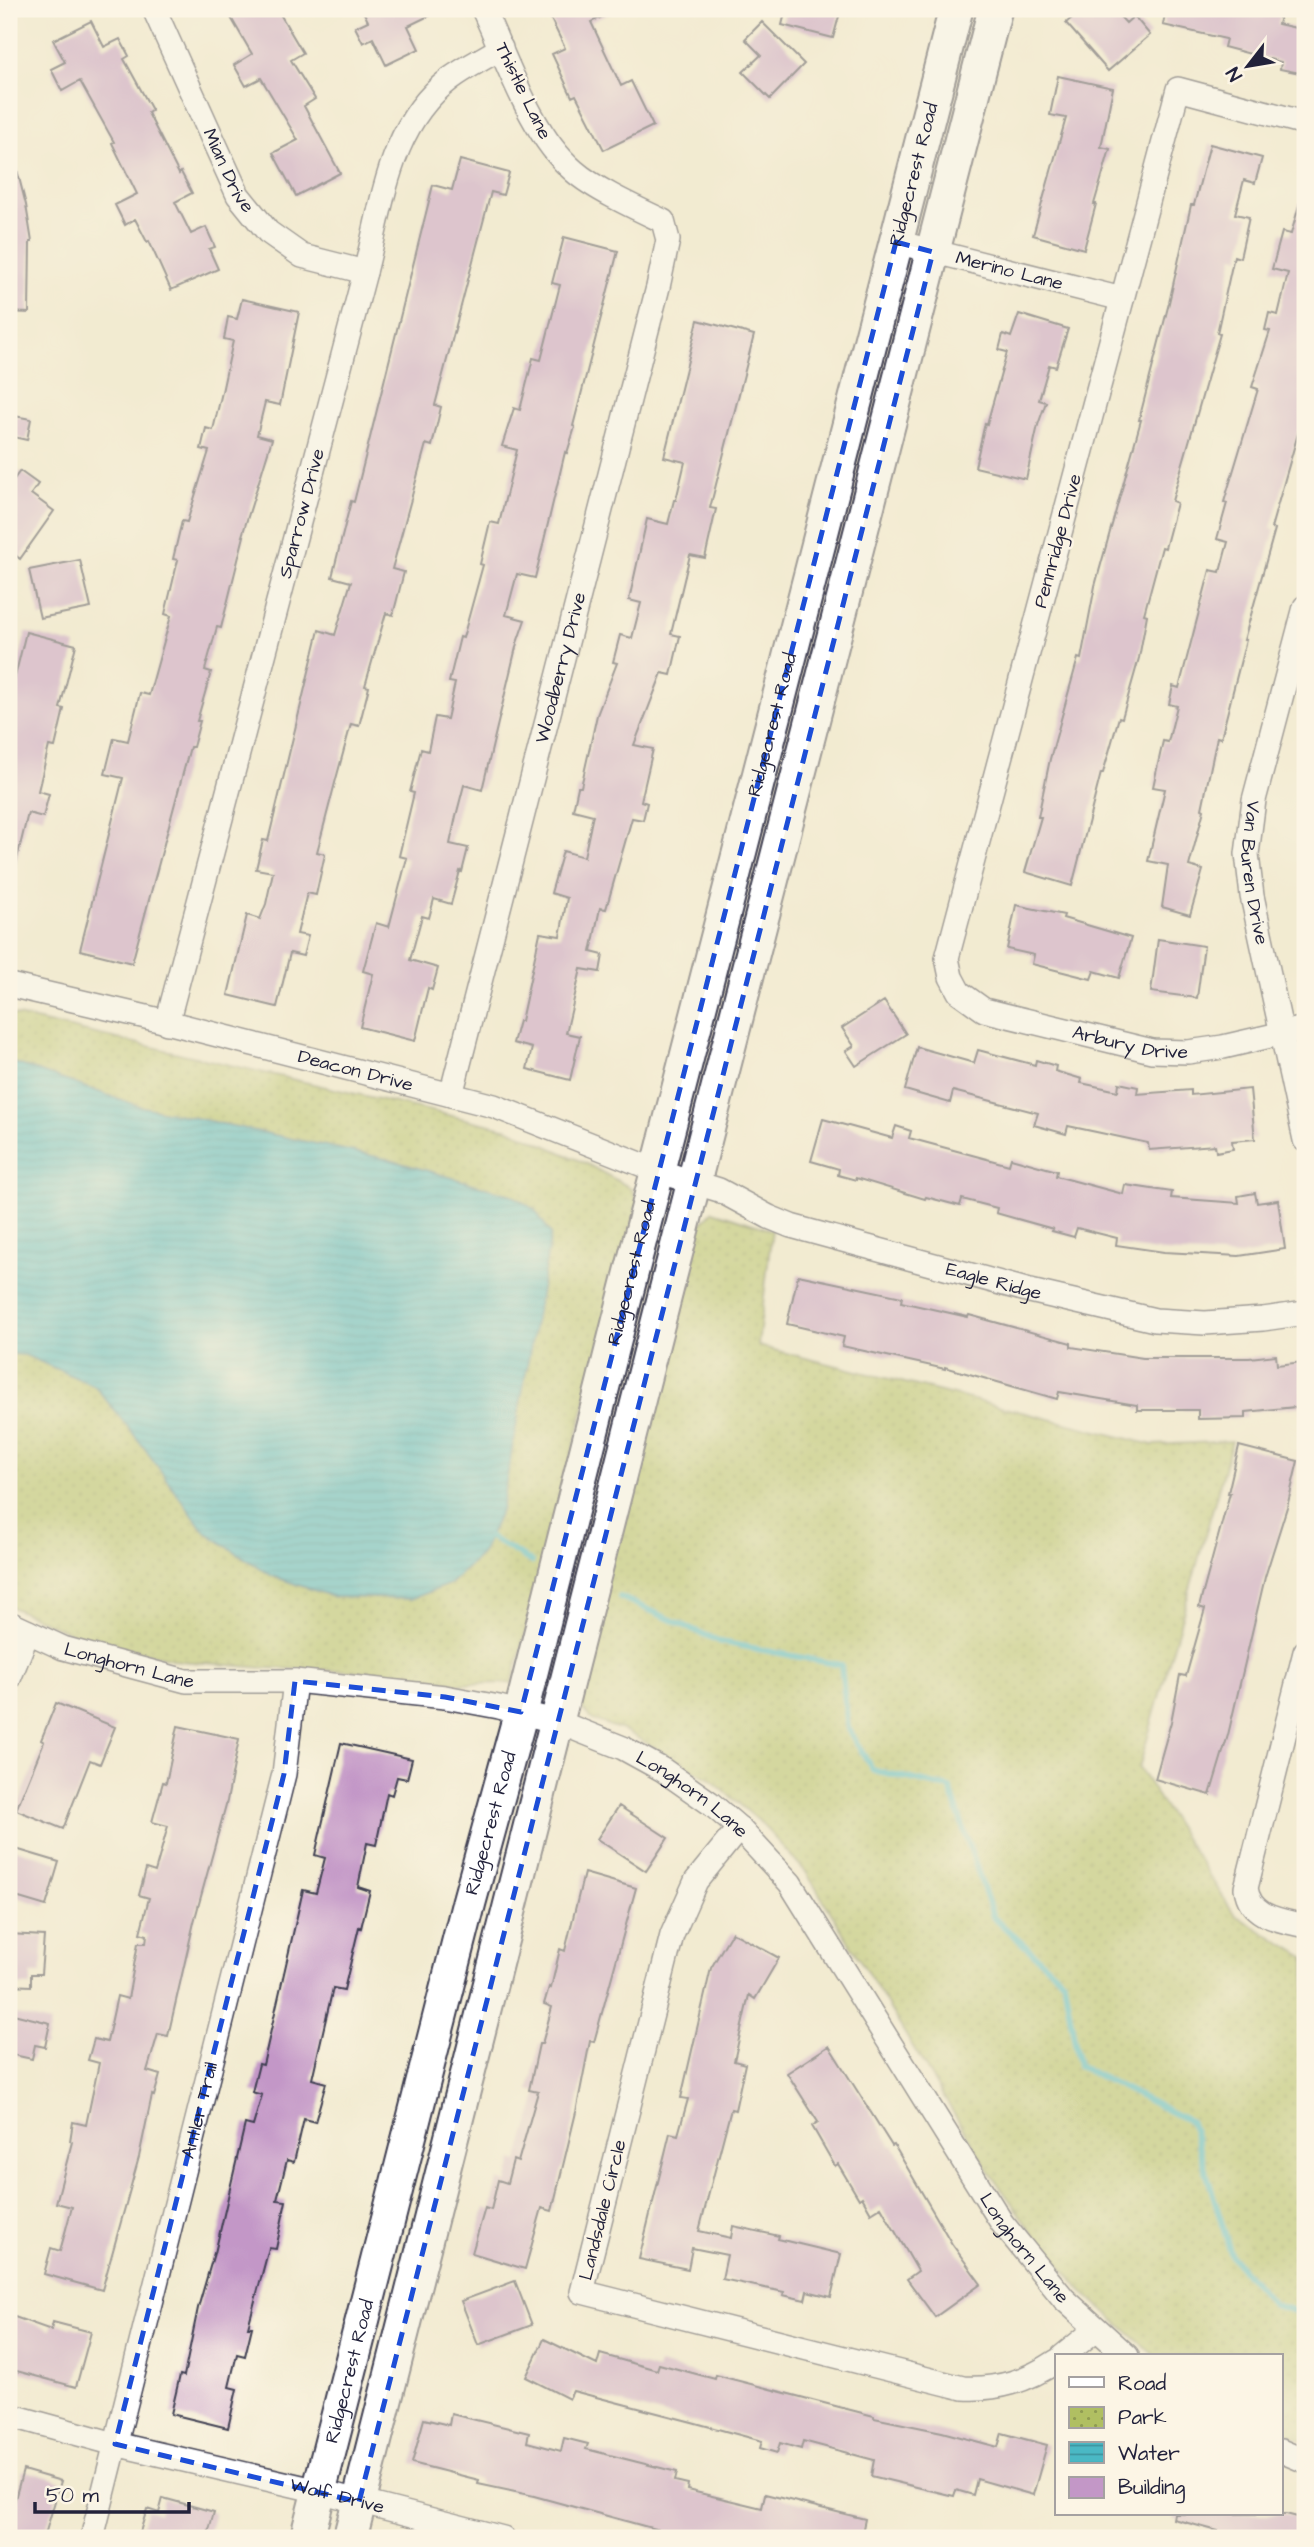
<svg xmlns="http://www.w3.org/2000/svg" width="1314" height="2547" font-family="'Architects Daughter',sans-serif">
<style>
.park{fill:url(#park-dots);stroke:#69704e;stroke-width:2}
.water{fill:url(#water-rules);stroke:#366d80;stroke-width:2}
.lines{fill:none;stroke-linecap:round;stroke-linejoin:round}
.stream{stroke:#4ab8c4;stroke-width:6}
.building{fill:#c397c7}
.minor-casing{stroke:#414052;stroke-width:26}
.secondary-casing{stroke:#414052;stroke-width:37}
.minor{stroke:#fff;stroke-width:23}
.secondary{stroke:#fff;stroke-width:33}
.marked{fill:none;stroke:#1d4ed8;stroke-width:5;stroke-dasharray:14 9;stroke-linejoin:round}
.labels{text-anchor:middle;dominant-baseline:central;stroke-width:5;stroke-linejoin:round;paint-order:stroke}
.street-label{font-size:19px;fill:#22223b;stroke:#fcf5e5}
</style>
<defs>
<pattern id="park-dots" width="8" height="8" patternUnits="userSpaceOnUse" patternTransform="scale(1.75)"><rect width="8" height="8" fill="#b0bf62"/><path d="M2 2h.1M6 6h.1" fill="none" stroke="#8f9b52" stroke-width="1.8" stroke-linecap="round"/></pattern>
<pattern id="water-rules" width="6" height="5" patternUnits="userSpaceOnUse" patternTransform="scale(1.75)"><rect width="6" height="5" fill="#4ab8c4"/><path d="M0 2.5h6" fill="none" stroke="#3d95a0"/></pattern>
</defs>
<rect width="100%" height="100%" fill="#fcf5e5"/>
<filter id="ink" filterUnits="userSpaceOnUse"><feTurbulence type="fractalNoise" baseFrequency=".0143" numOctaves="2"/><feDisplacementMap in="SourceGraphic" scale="14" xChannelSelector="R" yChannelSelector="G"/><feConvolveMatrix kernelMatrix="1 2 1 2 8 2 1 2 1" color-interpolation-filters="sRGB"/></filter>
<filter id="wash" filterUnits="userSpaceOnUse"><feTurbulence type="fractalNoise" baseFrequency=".00686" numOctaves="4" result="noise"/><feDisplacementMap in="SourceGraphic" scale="28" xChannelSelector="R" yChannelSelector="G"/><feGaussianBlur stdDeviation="1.57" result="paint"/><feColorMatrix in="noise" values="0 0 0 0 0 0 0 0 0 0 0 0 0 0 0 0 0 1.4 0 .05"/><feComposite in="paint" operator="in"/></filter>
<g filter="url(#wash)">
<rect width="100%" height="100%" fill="#f2ebd1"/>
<path class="park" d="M9,1014L509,1129L587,1164L631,1188L638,1202L512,1683L459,1684L385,1672L264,1668L180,1661L82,1638L9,1606Z
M713,1211L772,1230L758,1346L1153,1445L1232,1441L1139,1768L1235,1915L1305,1957V2441L1281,2431V2356H1155L1087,2296L1034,2235L989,2171L806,1872L759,1821L710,1779L625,1731L593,1720L580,1707L578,1688L694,1230Z"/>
<path class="water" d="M9,1061L139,1106L387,1159L512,1195L535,1210L551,1234L501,1510L482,1553L450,1584L411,1599L334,1597L272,1576L204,1531L140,1442L95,1386L25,1355L9,1354Z"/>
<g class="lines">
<path class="stream" d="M489,1537L532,1562
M620,1597L721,1642L841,1665L848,1729L873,1770L950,1788L993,1917L1064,1981L1079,2066L1191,2122L1232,2257L1274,2305L1305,2314"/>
</g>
<g id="blocks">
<path class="building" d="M226,9H277L303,53L291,60L315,99L304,106L340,173L296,196L273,153L298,140L261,78L246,86L234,65L252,54Z
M362,9H443L408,26L419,49L386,65L373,38L363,43L355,27L368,21Z
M546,9H619L591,22L621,86L631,81L653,126L604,150L576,95L572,97L552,54L565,48Z
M786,9H841L833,38L782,25Z
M1082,9H1113L1126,23L1134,16L1150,35L1108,71L1066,23Z
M1166,9H1282L1278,24L1305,30V74L1280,69L1281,62L1224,47L1226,39L1163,25Z
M91,21L104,47L120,39L129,56L124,59L152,110L148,113L179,174L181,172L192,193L175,202L191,234L206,227L215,247L209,249L218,269L171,290L149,241L147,242L135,219L125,225L115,205L137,194L112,143L114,142L80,81L62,91L51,69L65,62L53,40Z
M762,22L804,64L770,99L743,72L761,55L745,39Z
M1058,76L1113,88L1101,147L1110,149L1094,204H1096L1084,249L1033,235L1066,118L1050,115Z
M1210,144L1262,158L1255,183L1244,180L1235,214L1249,217L1240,258L1234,256L1217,333L1220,334L1172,501L1177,503L1165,548L1162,547L1144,614L1147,615L1139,658L1122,718L1119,717L1103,773H1101L1072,886L1025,872L1041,817H1038L1050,759L1078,658L1081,659L1095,586L1141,420H1139L1169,303L1191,205H1194Z
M14,158L26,205L32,242H30L29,313L9,312V159Z
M460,160L509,173L503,195L491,192L435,405L441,407L432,446L426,444L392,569L404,572L393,615L386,613L365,686L369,687L359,726L351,724L336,779L317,852L325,854L316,895L307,893L297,934L308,936L303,956L290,953L277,1007L228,995L247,915L260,919L266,904L273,872L256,869L263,840L268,841L319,630L335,635L351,582L332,577L351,501L354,502L433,185L452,190Z
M1300,202L1305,203V409L1271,528L1275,529L1244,640H1246L1221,738L1217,737L1202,809L1204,810L1189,866L1203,870L1190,915L1162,907L1168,865L1148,861L1165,789L1153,787L1163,741L1168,742L1177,706L1169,704L1173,686L1179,688L1210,570L1220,572L1228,542L1217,539L1227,503L1224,502L1258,389L1252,387L1270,331L1265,330L1269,313L1278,315L1288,273L1272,269L1282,232L1291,234Z
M564,237L618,251L573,426L575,427L567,453L565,452L535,578L517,574L506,615L525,620L517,643L482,790L464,785L456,816L450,844L468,848L462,872L460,871L451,904L434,899L429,918L422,916L410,960L438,968L432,990L428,988L415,1041L360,1027L373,974L363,971L376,923L389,927L407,858L399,856L414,793L410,792L421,749L428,751L435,717L447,719L455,683L449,682L460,637L463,638L483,565L480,564L490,522L499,524L517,450L502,446L514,408L520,410L533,358L541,360L560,285L552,283Z
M242,299L299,312L280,405L265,402L257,435L272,439L242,536H244L221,628L217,627L205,670L211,672L197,721H200L193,747H190L132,963L80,950L123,778L105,774L114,738L128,741L140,693L149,695L171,616L165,614L178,560L173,559L182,521L187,522L209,451L201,449L206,428L213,430L222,392L233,341L224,339L228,317L237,319Z
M1019,314L1068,329L1056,367L1049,365L1039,400L1046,402L1038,425L1026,479L975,467L985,423L987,424L1007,352L999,350L1003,334L1011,337Z
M698,320L754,335L710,508L716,509L705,558L690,555L671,634L680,636L671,675L662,673L634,745L653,749L641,801L647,803L643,820L632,818L606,909L600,908L591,952L603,955L600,972L581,969L566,1033L580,1036L570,1080L527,1069L532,1048L513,1043L519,1021H521L540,933L560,936L567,898L551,893L563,851L584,857L593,815L573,810L578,787H581L597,715L617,663L613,662L620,635L632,638L641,603L629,600L647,519L668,524L674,500H676L685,462L664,457Z
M9,415L31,419L27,440L9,436Z
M20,471L38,484L31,494L54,511L20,559L9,550V540L15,530L9,526V486Z
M80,560L91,608L40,618L29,570Z
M26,632L76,645L60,708L64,709L55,747L49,746L38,791L49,794L43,817L28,813L15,867L9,866V701Z
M1016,905L1064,915L1063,918L1131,938L1119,978L1094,971L1091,979L1032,964L1034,955L1007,949Z
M1158,939L1204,946L1197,998L1151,992Z
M884,1001L906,1034L856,1066L846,1051L854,1046L842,1028Z
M917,1047L974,1063L978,1050L1035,1065L1036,1060L1056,1066L1055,1071L1082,1079L1081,1083L1118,1091L1119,1083L1138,1087L1137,1094L1191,1090V1095L1250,1089L1255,1139L1232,1141L1233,1149L1216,1152L1215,1145L1149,1150L1148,1143L1068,1126L1066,1134L1034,1125L1038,1113L953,1091L950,1103L905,1090Z
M823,1119L892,1138L896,1126L911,1131L909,1138L1009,1165L1011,1158L1057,1171L1056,1176L1123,1194L1125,1185L1172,1192L1171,1198L1239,1203L1238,1196L1255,1193L1257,1203L1278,1200L1285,1249L1239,1256L1164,1252L1116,1245L1117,1238L1077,1228L1074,1237L1052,1231L1053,1229L996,1213L997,1208L962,1199L960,1206L926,1197L925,1199L856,1178V1180L838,1175L839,1169L811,1161Z
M798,1275L902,1297L901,1302L968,1317L969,1315L1071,1343V1347L1143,1358H1249L1276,1355L1277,1365L1303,1362L1305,1406L1246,1412V1418L1198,1419V1410H1137V1405L1059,1392L1057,1399L945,1367V1369L842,1346L844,1337L787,1324Z
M1239,1446L1298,1461L1287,1507L1265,1577L1228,1735L1210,1795L1155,1779L1171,1722L1180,1675L1186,1676L1205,1609L1199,1607L1230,1493H1228Z
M56,1703L115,1727L100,1764L90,1760L63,1829L16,1810L44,1742L41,1740Z
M178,1726L239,1739L227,1801L194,1922L168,2036L158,2034L147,2071L160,2075L154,2096L152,2095L139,2157L102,2290L44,2274L51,2248L60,2251L72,2207L56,2203L72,2142L70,2141L73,2122L86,2125L99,2063L88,2060L94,2039L107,2042L117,1996L128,1999L138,1943H146L147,1935L140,1933L149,1898L139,1895L146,1869L155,1872L168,1826L152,1822L163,1782L166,1783Z
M341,1743L412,1759L407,1779L397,1777L392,1795L387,1793L376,1845L367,1843L358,1887L370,1891L361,1928L359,1927L344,1990L333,1988L312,2079L326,2083L315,2122L304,2119L294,2162L287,2160L277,2200L286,2201L276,2249L269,2248L248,2327H252L245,2356L237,2354L229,2387L237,2389L228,2428L171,2414L180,2375L184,2376L198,2308L214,2253H215L245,2124L253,2126L262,2095L252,2092L259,2064L263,2065L303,1890L316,1893L325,1858L315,1855Z
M619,1806L668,1838L646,1871L597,1839Z
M9,1847L59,1862L46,1906L9,1895Z
M584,1873L636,1888L594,2042L590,2041L576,2112L552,2211L542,2208L525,2269L472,2253L485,2208L491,2210L498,2180L507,2183L513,2160L518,2162L538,2092L529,2090L539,2044H542L552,2007L544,2004L549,1987L551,1988L560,1949L565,1951Z
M732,1932L779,1958L755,1999L749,1995L734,2061L745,2064L735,2110L731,2109L699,2231L731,2238L733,2226L779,2236L778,2239L841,2254L831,2297L807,2291L805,2300L783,2295L784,2292L722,2279L727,2255L692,2248L688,2269L639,2259L670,2133L678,2135L688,2099L681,2098L711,1968Z
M9,1934L44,1936L41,1974H31V1986L9,1985Z
M9,2013L50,2023L45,2047L35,2045L32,2059L9,2054Z
M829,2046L892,2146L894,2145L952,2244L981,2284L935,2317L907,2279L918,2271L881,2207L871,2213L862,2197L859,2199L838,2164L835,2166L812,2126L818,2122L787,2073Z
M515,2281L532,2325L478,2345L461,2301Z
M9,2315L51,2330L53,2322L91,2332L76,2387L9,2369Z
M544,2339L597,2365L600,2354L657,2370L659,2364L715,2379L716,2375L874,2416V2418L942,2432L998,2447L1002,2433L1047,2445L1033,2495L977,2479L973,2495L956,2490L954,2496L871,2476L874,2460L803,2441L801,2449L780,2443L777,2453L760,2448L762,2441L692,2422L573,2391L569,2399L526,2377Z
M451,2414L529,2433L527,2442L561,2451L564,2438L588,2444L586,2449L677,2472L675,2481L688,2484L687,2490L762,2508L765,2494L865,2519L861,2538H688L534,2496L478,2484L479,2480L412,2463L424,2419L449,2425Z
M23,2470L61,2481L44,2538H9V2521Z
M163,2498L214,2512L207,2538H163L140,2532L147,2509L159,2513Z
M1174,2514H1286L1305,2519V2538H1216L1218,2531L1173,2519Z"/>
</g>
</g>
<g filter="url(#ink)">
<use href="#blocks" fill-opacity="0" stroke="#414052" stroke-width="2"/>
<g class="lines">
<g class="minor-casing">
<g id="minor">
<path id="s1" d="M154,9L238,195L268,232L302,256L365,272"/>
<path id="s2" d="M1305,123L1178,89L947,958L951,977L959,992L984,1010L1152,1051L1188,1052L1223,1047L1305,1028"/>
<path id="s3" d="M896,242L1122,299"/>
<path id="s4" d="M1305,607L1254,800L1247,854L1252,896L1305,1140"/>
<path id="s5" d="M9,985L159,1020L494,1106L658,1171L719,1190L769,1217L791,1226L1030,1291L1155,1320L1205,1323L1263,1319L1305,1313"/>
<path id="s6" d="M167,1023L365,272C383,203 389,125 450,79C466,67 485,58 501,48"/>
<path id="s7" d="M451,1095L658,287L668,240L663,221C638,209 594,189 574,171C531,135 507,60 483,9"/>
<path id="s8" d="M9,1623L63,1648L186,1681H295L445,1697L499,1707L558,1722L623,1748L663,1770L710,1803L739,1828L790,1883L1002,2223L1064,2299L1127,2356"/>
<path d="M1305,1652L1246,1888C1250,1918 1281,1920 1305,1926"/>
<path d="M9,1679L28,1632"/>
<path d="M739,1828L696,1881L672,1935L582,2292L963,2388C998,2390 1027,2381 1057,2361"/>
<path d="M1063,2356L1095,2330"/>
<path id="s9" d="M9,2415L115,2444L319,2491L503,2538"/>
<path d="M1281,2451L1305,2461"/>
<path id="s10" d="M92,2538L284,1774L295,1681"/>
</g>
</g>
<g class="secondary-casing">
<g id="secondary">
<path id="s11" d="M307,2538L469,1902L521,1712L627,1290L956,9"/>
<path d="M350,2538L669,1279L995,9"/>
</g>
</g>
<use href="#minor" class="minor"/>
<use href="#secondary" class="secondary"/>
</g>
</g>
<path d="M0 0H1314V2547H0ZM896,242L933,252L359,2502L115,2444L284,1774L295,1681L445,1697L521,1712Z" fill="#f2ebd1" fill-opacity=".55" fill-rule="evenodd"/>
<path class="marked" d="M896,242L933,252L359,2502L115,2444L284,1774L295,1681L445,1697L521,1712Z"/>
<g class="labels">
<g class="street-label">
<text transform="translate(523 91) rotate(64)">Thistle Lane</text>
<text stroke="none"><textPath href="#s1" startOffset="178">Mian Drive</textPath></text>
<text stroke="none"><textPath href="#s11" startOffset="2440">Ridgecrest Road</textPath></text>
<text stroke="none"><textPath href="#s3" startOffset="117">Merino Lane</textPath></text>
<text stroke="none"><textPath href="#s6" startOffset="527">Sparrow Drive</textPath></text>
<text transform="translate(1058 541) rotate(-75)">Pennridge Drive</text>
<text stroke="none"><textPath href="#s7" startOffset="441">Woodberry Drive</textPath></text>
<text stroke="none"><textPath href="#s11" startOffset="1872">Ridgecrest Road</textPath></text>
<text stroke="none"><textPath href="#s4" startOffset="273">Van Buren Drive</textPath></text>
<text stroke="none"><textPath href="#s2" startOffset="1248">Arbury Drive</textPath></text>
<text stroke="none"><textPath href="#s5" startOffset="357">Deacon Drive</textPath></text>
<text stroke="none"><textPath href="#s11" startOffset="1306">Ridgecrest Road</textPath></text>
<text stroke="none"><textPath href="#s5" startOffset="1031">Eagle Ridge</textPath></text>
<text stroke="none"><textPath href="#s8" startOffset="128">Longhorn Lane</textPath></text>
<text stroke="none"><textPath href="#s8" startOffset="716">Longhorn Lane</textPath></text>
<text stroke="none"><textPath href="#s11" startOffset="738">Ridgecrest Road</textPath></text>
<text stroke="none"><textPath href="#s10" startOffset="441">Antler Trail</textPath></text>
<text transform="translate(603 2210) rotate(-76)">Landsdale Circle</text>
<text stroke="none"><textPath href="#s8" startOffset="1283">Longhorn Lane</textPath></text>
<text stroke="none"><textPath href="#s11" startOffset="172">Ridgecrest Road</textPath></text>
<text stroke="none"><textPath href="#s9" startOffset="338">Wolf Drive</textPath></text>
</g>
</g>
<rect width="1314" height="2547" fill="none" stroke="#fcf5e5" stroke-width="35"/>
<rect x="1055" y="2354" width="228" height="161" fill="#fcf5e5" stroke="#a5a1a1" stroke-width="2"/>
<rect x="1069" y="2377" width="35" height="10" fill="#ffffff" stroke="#a5a1a1" stroke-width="2"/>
<text x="1118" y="2390" font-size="21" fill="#22223b">Road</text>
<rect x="1069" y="2407" width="35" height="21" fill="url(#park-dots)" stroke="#a5a1a1" stroke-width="2"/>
<text x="1118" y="2424" font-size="21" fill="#22223b">Park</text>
<rect x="1069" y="2442" width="35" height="21" fill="url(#water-rules)" stroke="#a5a1a1" stroke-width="2"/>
<text x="1118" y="2460" font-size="21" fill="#22223b">Water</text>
<rect x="1069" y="2477" width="35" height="21" fill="#c397c7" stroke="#a5a1a1" stroke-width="2"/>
<text x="1118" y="2494" font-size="21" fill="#22223b">Building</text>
<g transform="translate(1248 66) rotate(239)" stroke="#fcf5e5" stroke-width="5" paint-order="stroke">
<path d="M0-5L12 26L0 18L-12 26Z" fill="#22223b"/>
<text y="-10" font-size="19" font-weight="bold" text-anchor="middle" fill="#22223b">N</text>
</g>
<path d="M35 2502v10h154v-10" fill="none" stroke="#22223b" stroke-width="3.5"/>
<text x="46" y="2502" font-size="21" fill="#22223b" stroke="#fcf5e5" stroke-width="5" paint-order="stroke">50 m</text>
</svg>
